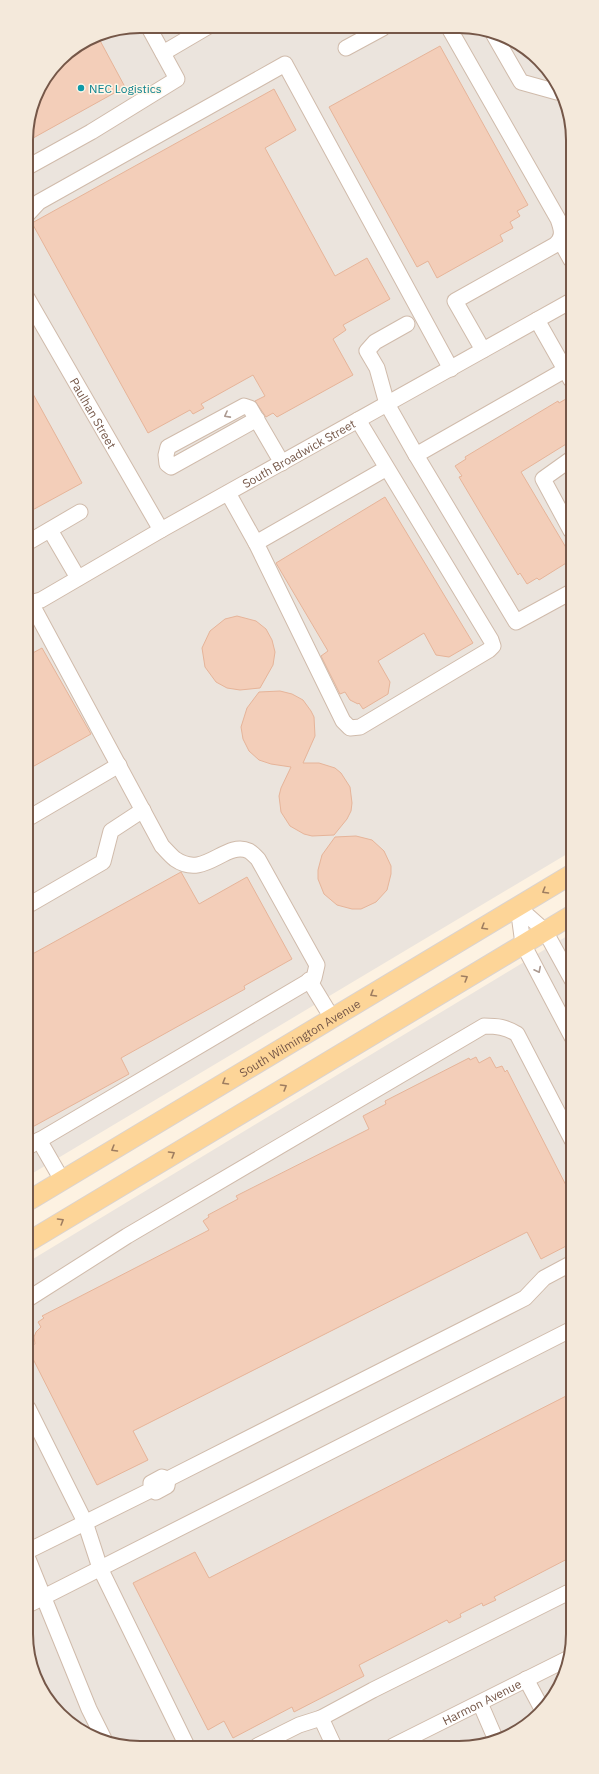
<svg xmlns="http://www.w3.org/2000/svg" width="599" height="1774" font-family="'IBM Plex Sans',sans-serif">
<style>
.industrial{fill:#ebe4dd}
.building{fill:#f3ceb9;stroke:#e6b499}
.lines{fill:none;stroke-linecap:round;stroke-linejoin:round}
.minor-casing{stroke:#d0bbab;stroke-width:17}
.major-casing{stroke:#dbd3cf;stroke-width:21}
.minor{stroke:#fff;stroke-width:15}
.major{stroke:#fdd598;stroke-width:19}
.oneway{stroke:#ac9a91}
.oneway2{stroke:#9e7d60}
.culture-dot{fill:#0f9aa8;stroke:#fff6e8;stroke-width:1.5}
.labels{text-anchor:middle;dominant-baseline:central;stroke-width:3;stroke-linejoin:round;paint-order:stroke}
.culture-label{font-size:12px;fill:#0d838f;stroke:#fff6e8;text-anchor:start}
.street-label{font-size:12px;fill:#755748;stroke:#fff6e8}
.rim{fill:none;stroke:#755748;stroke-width:2}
</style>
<rect width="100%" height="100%" fill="#fdf2e2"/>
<path class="industrial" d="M140,26L482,28L540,59L571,118L572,851L28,1176L26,132L38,89L65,54L96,35Z
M572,933L573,1642L564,1678L545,1709L516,1733L481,1746H118L59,1715L28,1656V1262Z"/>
<path class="building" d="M97,35L125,87L26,142V132L38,89L65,54Z
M440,46L528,205L517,211L520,216L510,222L513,228L500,235L503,241L437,278L428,261L417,267L329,107Z
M274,89L296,130L265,148L335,276L367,258L390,299L343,325L346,330L333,339L353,375L277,417L273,413L266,417L255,401L265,396L253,375L201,404L204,408L193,414L190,410L148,433L32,223Z
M27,383L82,483L27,513Z
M571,396V441L521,472L571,556V560L539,580L537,578L527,584L520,573L518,575L484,519L459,477L462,476L455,466L466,459L465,457L558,401L559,403Z
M385,497L473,643L449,657L436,655L424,633L378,661L390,682L388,694L363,709L359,703L358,704L350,700L345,692L340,694L321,656L328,651L276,563Z
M237,616L256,621L266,629L272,640L275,652L273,665L260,688L240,690L227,688L216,682L205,667L202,648L210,631L225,619Z
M42,648L91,734L27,770V656Z
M280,691L292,694L303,700L311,711L314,717L315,736L303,763H319L335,768L341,773L350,787L352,803L351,811L347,819L334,835L312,836L304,834L290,826L281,812L279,796L281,788L291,767L271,764L259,760L249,751L243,739L241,727L247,708L259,692Z
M356,836L372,840L384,851L391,866V874L387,890L376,902L361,909H352L337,905L324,894L318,879V870L322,855L335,837Z
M181,872L199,904L247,877L292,959L244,986L245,989L121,1058L129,1074L27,1130V957Z
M476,1057L479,1063L490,1057L496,1068L502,1066L505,1072L507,1070L572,1197V1243L541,1259L527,1232L133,1431L148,1460L97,1485L30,1353L32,1352L30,1346L35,1344L34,1337L36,1332L41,1327L38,1322L44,1318L42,1316L209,1230L203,1221L209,1217L208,1215L238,1199L236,1196L369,1129L363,1116L386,1104L385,1101L469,1058L470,1060Z
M572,1393L573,1556L494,1597L496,1600L483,1606L482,1603L460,1614L461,1617L449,1623L447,1620L359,1665L364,1676L294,1712L292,1707L233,1738L224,1721L208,1730L133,1583L195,1552L209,1578Z"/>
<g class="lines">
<g class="minor-casing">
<g id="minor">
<path d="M449,28L558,219C562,230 564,237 555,245L455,301L483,350"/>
<path d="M494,35L521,82L557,92"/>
<path d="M346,48L383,28"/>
<path d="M163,53L209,26"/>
<path d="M26,168L91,132L177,79L148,26"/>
<path d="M26,216L39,202L285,64L451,369"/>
<path d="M560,240L571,260"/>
<path id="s1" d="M26,296L161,530"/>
<path d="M537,320L571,380"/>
<path d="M407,324L375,342L367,351L377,368L387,404L416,455"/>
<path d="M565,370L416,455L516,622L571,592"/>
<path d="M257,419L171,467L167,464L166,455L168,447L244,406L250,408L282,463"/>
<path d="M358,420L491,640L493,646L489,650L360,727L350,728L343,721L256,543L387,468"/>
<path d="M571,459L543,479L571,531"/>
<path d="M228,493L256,543"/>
<path d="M50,530L78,578"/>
<path d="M27,543L80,512"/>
<path id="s2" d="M27,604L41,600L161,530L571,301"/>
<path d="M27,819L119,765"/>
<path d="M27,906L103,862L111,831L143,810"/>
<path d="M518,907L523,944L572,1037"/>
<path d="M518,907L545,931L572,980"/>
<path d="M309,980L332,1018"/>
<path d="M39,1140L62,1180"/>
<path d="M28,1147L314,978L317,965L258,859C256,857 252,853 249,851C225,840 205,880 175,859C170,855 166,850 162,846L31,603"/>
<path d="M28,1299L127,1236L484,1026C497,1026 506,1027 517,1034L572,1140"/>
<path d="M28,1408L85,1522L100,1568L187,1746"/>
<path d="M168,1479L525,1298L544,1278L572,1263"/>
<path d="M28,1551L151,1490L156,1492L167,1486L168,1479L162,1477L151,1483V1490"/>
<path d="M28,1559L89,1709L104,1739"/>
<path d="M28,1605L572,1329"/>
<path d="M526,1679L543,1711"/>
<path d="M480,1703L496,1740"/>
<path d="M257,1746L299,1725L321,1718"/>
<path d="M334,1746L321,1718L373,1690L573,1590"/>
<path id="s3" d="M393,1746L569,1658"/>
</g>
</g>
<g class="major-casing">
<g id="major">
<path id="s4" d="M28,1201L572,874"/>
<path d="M28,1242L572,915"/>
</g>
</g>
<use href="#minor" class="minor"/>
<use href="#major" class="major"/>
</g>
<defs><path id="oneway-chevron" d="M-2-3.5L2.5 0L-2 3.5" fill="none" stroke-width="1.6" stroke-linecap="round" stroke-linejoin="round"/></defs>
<g class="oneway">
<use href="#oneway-chevron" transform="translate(227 415) rotate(152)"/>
<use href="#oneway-chevron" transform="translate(538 970) rotate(63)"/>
</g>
<g class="oneway2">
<use href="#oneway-chevron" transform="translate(545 891) rotate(149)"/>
<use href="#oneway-chevron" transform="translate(484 927) rotate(149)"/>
<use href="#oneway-chevron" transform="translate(465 978) rotate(-31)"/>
<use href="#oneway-chevron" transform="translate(373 994) rotate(149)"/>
<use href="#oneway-chevron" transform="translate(225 1082) rotate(149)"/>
<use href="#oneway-chevron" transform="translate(284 1087) rotate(-31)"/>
<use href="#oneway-chevron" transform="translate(114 1149) rotate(149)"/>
<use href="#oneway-chevron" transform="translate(172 1154) rotate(-31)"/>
<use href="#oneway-chevron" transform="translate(61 1221) rotate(-31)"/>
</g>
<circle class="culture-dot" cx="81" cy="88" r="4"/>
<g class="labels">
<g class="culture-label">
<text x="89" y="88">NEC Logistics</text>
</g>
<g class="street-label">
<text stroke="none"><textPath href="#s1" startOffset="135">Paulhan Street</textPath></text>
<text stroke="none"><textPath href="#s2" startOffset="311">South Broadwick Street</textPath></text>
<text stroke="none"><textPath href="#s4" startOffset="317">South Wilmington Avenue</textPath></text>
<text stroke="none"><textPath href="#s3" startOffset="99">Harmon Avenue</textPath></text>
</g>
</g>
<path d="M0 0H599V1774H0ZM140 33H459A107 107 0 0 1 566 140V1634A107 107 0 0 1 459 1741H140A107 107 0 0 1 33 1634V140A107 107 0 0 1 140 33Z" fill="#f4e9db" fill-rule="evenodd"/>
<path class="rim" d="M140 33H459A107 107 0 0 1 566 140V1634A107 107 0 0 1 459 1741H140A107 107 0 0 1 33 1634V140A107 107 0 0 1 140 33Z"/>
</svg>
